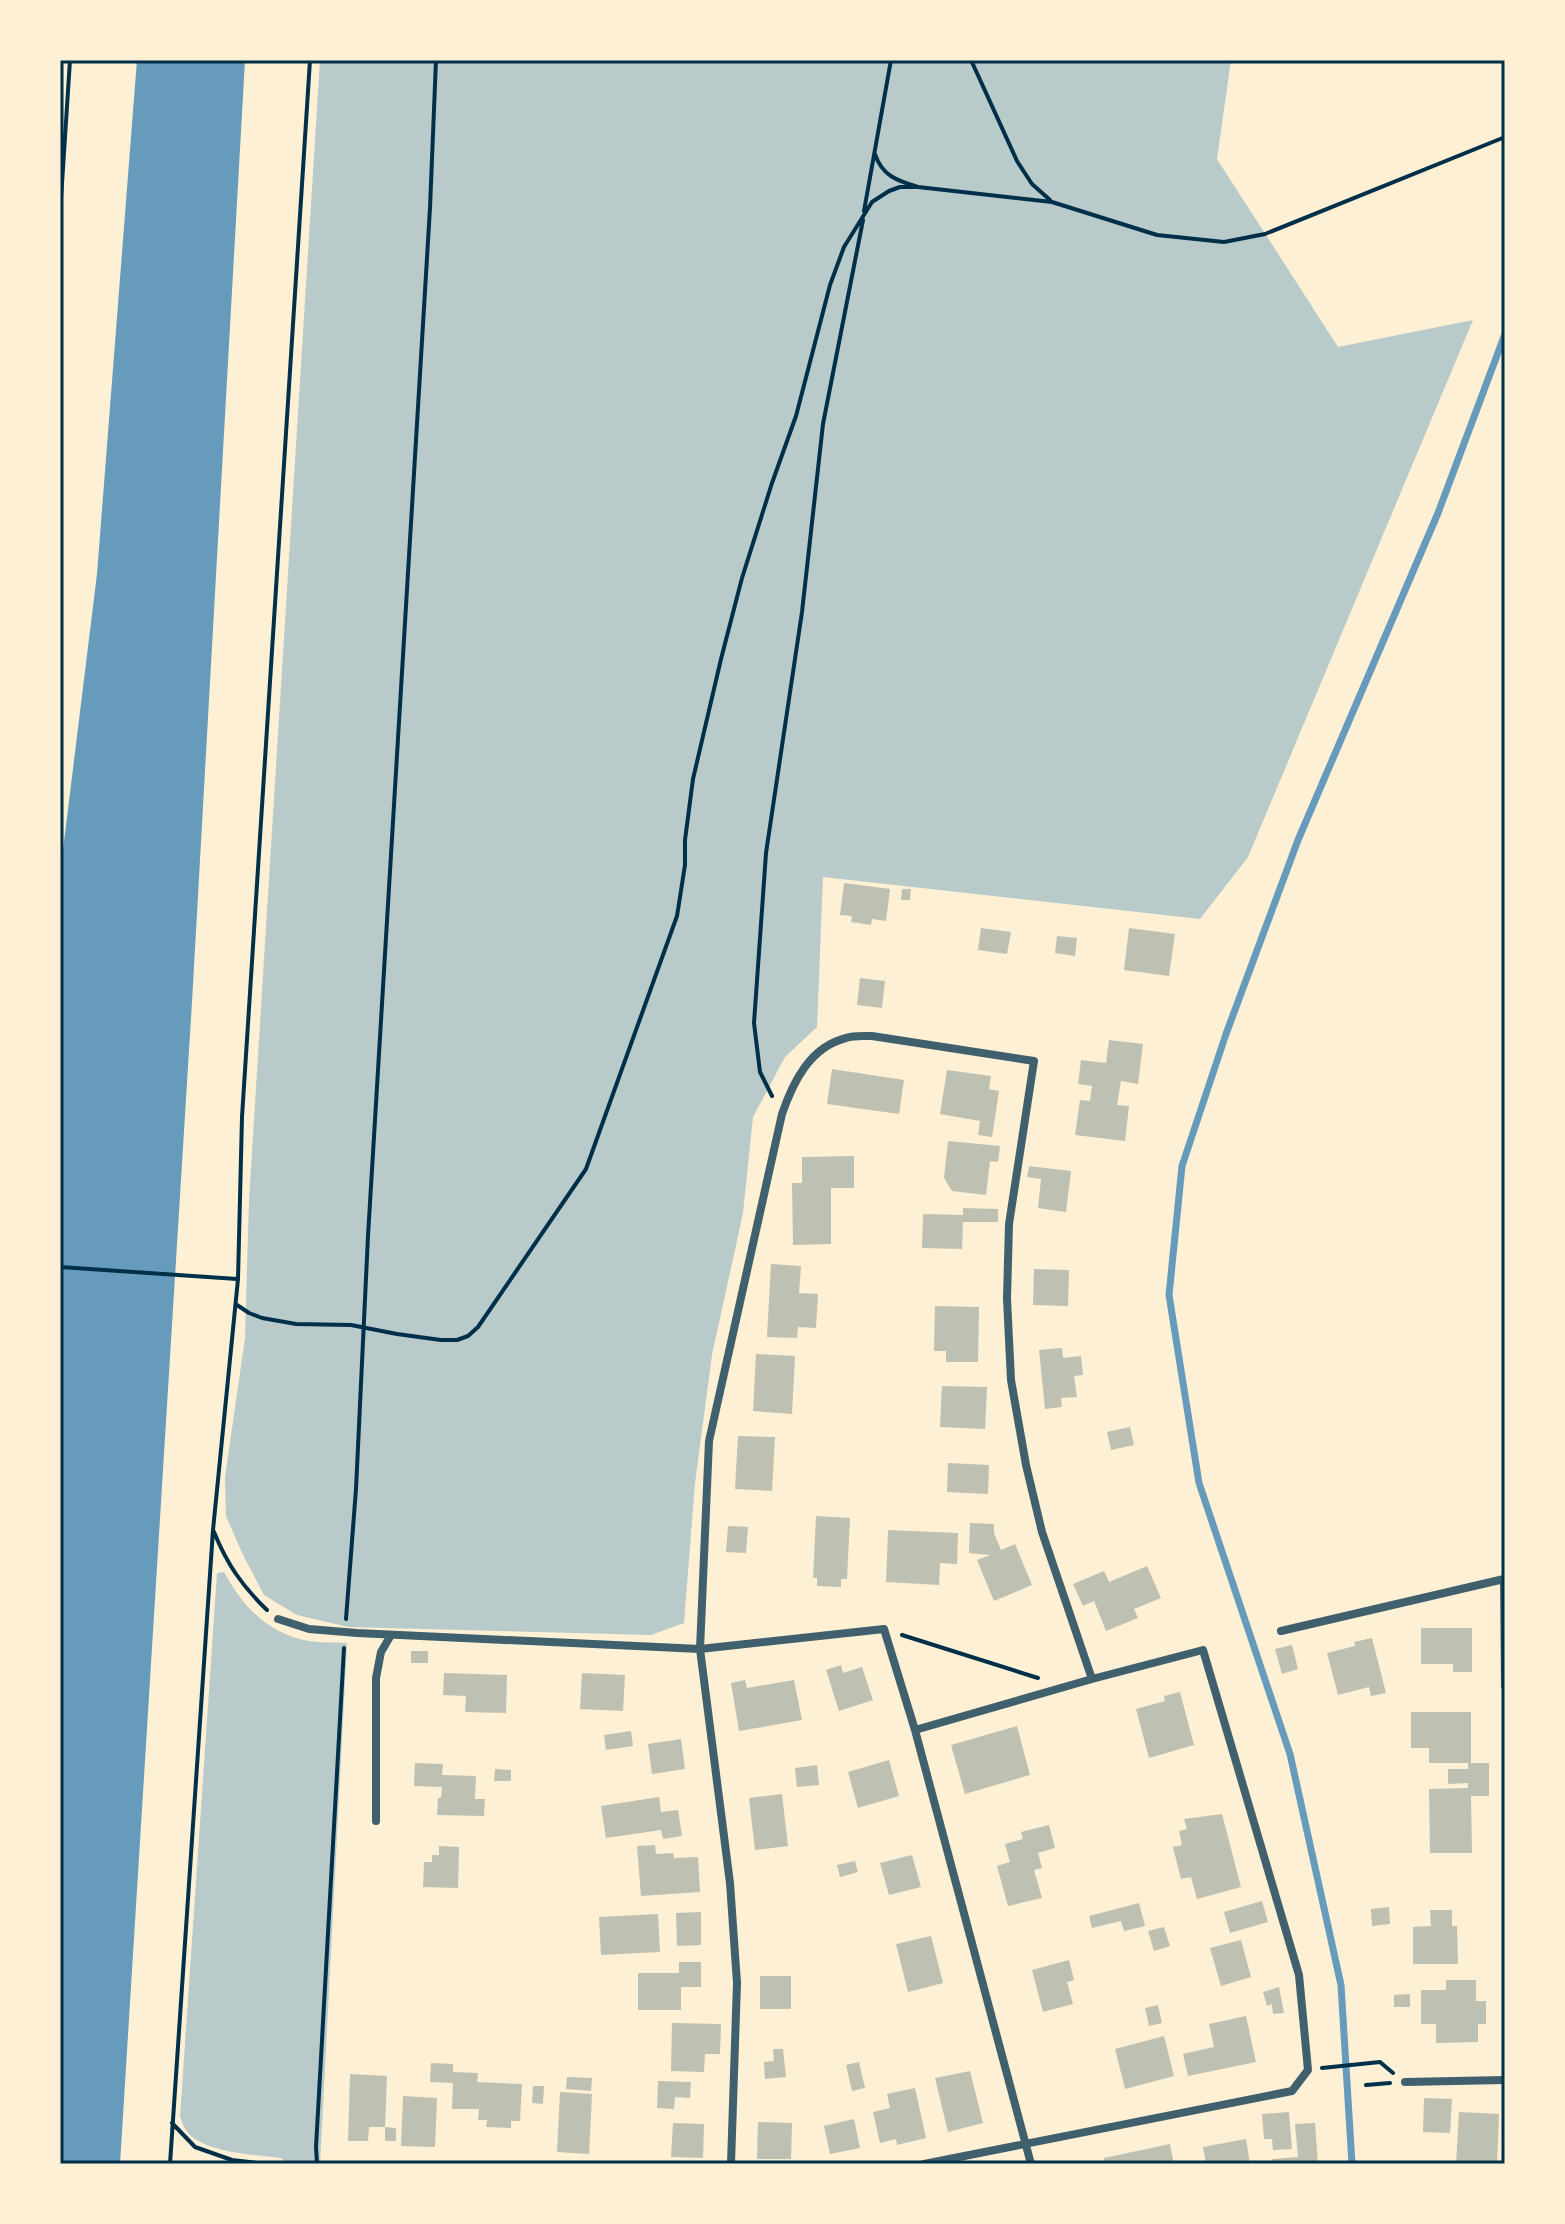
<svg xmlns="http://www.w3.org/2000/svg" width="1565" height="2224" font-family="'Alegreya Sans',sans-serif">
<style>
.green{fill:#b9caca}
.water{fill:#669bbc}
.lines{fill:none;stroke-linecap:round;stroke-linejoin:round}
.stream{stroke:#669bbc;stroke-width:7}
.building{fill:#bec0b2}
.path{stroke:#003049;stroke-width:4}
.minor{stroke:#3f606c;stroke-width:8}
.neatline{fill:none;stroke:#003049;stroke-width:3}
</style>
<rect width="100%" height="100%" fill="#fdf0d5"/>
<path class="green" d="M320,60H1231L1217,159L1338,347L1473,320L1248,857L1200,919L823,877L817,1027L785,1057L753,1117L743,1213L712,1355L695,1483L684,1623L651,1635L348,1627L297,1615L264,1595L243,1555L226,1516L225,1477L245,1338L249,1200Z
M224,1572C243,1607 268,1634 309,1641C321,1643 334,1642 347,1643L320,2164H287L281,2158C256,2155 208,2153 189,2134C184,2129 183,2123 180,2117L217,1573Z"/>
<path class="water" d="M137,60H245L192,1002L120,2164H60V874L97,574Z"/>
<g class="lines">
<path class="stream" d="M1352,2164L1341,1985L1290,1754L1199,1483L1169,1295L1182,1166L1226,1034L1298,840L1438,513L1505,334"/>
</g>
<path class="building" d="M844,883L890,889L886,921L872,919L871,925L851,922L852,916L840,915Z
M902,889H911L910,900H901Z
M981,928L1011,932L1007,954L978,950Z
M1129,928L1175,934L1169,976L1124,970Z
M1057,936L1077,938L1075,956L1055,953Z
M860,978L885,981L882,1008L857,1005Z
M1109,1040L1143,1044L1138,1084L1121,1081L1117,1105L1129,1106L1125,1141L1075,1135L1080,1100L1090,1101L1092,1086L1078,1084L1081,1060L1106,1063Z
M832,1069L904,1080L899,1114L827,1104Z
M947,1070L991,1076L989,1089L999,1091L992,1137L978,1135L980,1121L940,1114Z
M948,1141L1000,1146L998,1162L990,1161L986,1195L952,1191L944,1178Z
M854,1156V1188H831V1244L793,1245L792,1183H802V1157Z
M1029,1166L1071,1171L1066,1212L1038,1208L1041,1179L1027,1177Z
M963,1208L998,1209V1222H963L962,1249L922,1248L923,1214L963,1215Z
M771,1264L801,1266L799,1293L818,1294L816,1328L798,1327L797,1338L767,1337Z
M1034,1269L1069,1270L1068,1306L1033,1305Z
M935,1306L979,1307L978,1362H946V1351H934Z
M1062,1348L1063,1358L1081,1356L1083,1375L1074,1376L1077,1397L1061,1398L1062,1407L1045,1409L1039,1350Z
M756,1354L795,1356L792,1414L753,1411Z
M942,1386L987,1387L985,1429L940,1427Z
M1130,1427L1134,1445L1111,1450L1107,1432Z
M738,1436L775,1437L772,1491L735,1489Z
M948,1463L989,1465L988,1494L947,1492Z
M816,1516L850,1518L847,1579H841V1587L817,1586V1578H813Z
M970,1523L994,1524V1533L1001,1550L1015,1544L1032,1585L994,1601L977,1560L990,1555L969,1553Z
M728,1526L748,1527L746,1553L726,1552Z
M888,1530L958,1533L957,1564L940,1563L939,1585L886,1582Z
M1147,1566L1161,1598L1134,1609L1138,1618L1106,1631L1094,1601L1083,1606L1073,1584L1104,1571L1109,1582Z
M1421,1628H1472V1672H1453V1664H1421Z
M1372,1638L1386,1693L1371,1696L1369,1687L1338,1695L1327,1653L1355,1646L1354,1642Z
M1292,1645L1298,1669L1282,1674L1275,1649Z
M411,1651H428V1663H411Z
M841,1665L843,1673L862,1667L873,1700L839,1711L826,1670Z
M444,1673L507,1675L506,1713L465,1712L466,1696L443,1695Z
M582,1673L625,1675L623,1711L580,1709Z
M745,1680L747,1688L794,1680L802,1720L739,1731L731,1683Z
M1180,1692L1194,1745L1149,1758L1136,1709L1165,1701L1164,1696Z
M1411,1712H1471V1763H1489V1796H1471L1472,1853H1430L1429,1789L1468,1788V1783L1448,1784V1769H1468V1763H1429V1748H1411Z
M1017,1726L1030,1775L965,1794L951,1745Z
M631,1731L633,1746L606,1750L604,1735Z
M681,1739L685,1769L652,1774L648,1744Z
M889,1760L899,1796L858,1808L848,1772Z
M415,1763L443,1764L442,1775L476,1776L475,1799H485L484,1816L437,1815L438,1798H441L442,1787L414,1786Z
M817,1765L819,1785L797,1787L795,1768Z
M495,1769L511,1770V1781H494Z
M782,1794L788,1846L755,1850L749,1798Z
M659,1797L661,1812L678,1810L682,1836L663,1839L661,1830L606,1838L601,1806Z
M1222,1814L1241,1887L1197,1899L1191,1877L1181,1879L1173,1847L1182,1845L1179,1831L1187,1829L1184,1819Z
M1049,1825L1055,1848L1038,1853L1042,1868L1034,1870L1042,1898L1008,1906L997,1866L1010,1862L1005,1844L1023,1839L1021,1832Z
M655,1845L656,1854L673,1853L674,1858L698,1857L700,1892L641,1896L637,1846Z
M439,1846L459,1847L458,1888L423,1887L424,1862H432V1855H439Z
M912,1855L921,1887L889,1895L880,1863Z
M855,1861L858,1872L840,1877L837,1865Z
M1262,1901L1268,1922L1230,1933L1224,1912Z
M1139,1903L1145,1926L1124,1931L1121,1921L1092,1928L1089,1916Z
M1389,1907L1390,1924L1372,1926L1371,1909Z
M1430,1910H1452V1926H1457L1458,1964H1413V1927L1431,1926Z
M701,1912V1945L677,1946L676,1913Z
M658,1914L660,1952L601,1955L599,1917Z
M1164,1927L1170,1946L1154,1951L1148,1931Z
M931,1936L943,1983L908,1992L896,1944Z
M1241,1940L1251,1977L1221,1986L1210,1948Z
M1069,1960L1074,1980L1067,1982L1073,2004L1043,2012L1032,1970Z
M679,1962H701V1987H681V2010H638V1973H679Z
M760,1976H791V2009H760Z
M1446,1980H1476V2001H1486V2024H1478V2042L1436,2043V2024H1421V1990H1446Z
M1279,1987L1284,2013L1273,2014L1272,2004L1267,2006L1263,1992Z
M1410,1994V2007H1394V1995Z
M1158,2005L1162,2023L1149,2026L1145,2008Z
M1246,2016L1256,2062L1188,2076L1183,2054L1214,2047L1209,2024Z
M672,2023L721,2024L720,2054H705L704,2072L671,2071Z
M1164,2036L1174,2076L1125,2089L1115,2049Z
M773,2049H783L786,2077L765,2079L764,2062L774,2061Z
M859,2062L865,2088L852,2091L846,2065Z
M431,2063L453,2064V2072L478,2073L477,2082L522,2084L520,2121H511V2128L486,2127L487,2120H478L479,2109H452L453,2083L430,2082Z
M970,2071L983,2123L948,2132L935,2078Z
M350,2074L387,2076L385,2127H369L368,2141H348Z
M567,2077L592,2078L591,2091L566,2089Z
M658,2081L691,2082L690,2098L675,2097L674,2109L657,2108Z
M533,2086H544L543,2104L532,2103Z
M915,2088L926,2138L897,2145L896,2139L880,2143L873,2112L890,2108L887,2094Z
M560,2092L592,2094L589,2154L557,2152Z
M403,2096L437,2098L435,2147L401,2146Z
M1424,2098L1452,2099L1450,2133L1423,2132Z
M1289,2112L1292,2149L1273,2150L1272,2139H1264L1262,2114Z
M1459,2112L1499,2114L1497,2164H1456Z
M854,2119L860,2148L830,2154L824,2126Z
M758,2122L792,2123L791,2159H757Z
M673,2123L704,2124L703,2158L671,2157Z
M1315,2123L1318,2164H1272V2159L1298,2157L1295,2124Z
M385,2127L396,2128V2141H385Z
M1246,2139L1250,2164H1206L1203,2147Z
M1170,2144L1174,2164H1105L1104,2158Z"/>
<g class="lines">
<path class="path" d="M971,60L1017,161L1032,184L1050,200
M875,154C882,176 898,181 918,187L1052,202L1157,235L1224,242L1265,234L1505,137
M864,211L891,60
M60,214L70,60
M772,1096L760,1072L754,1023L766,853L802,612L823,424L863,220
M60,1267L237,1279
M237,1305L249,1313L262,1318L296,1324L351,1325L397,1334L441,1340H457L468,1336L478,1327L586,1169L677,916L685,865V840L693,779L721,659L742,578L772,483L796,416L830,285L844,247L872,202L889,191L900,187H918
M214,1532C227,1564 242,1586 267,1610
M346,1619L356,1489L368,1236L430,208L436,60
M902,1635L1038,1678
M1322,2068L1380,2062L1393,2073
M1366,2085L1390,2083
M172,2123L195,2147L232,2160L266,2164
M170,2164L213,1530L238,1279L242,1117L310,60
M317,2164L316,2147L344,1648"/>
<path class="minor" d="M278,1619L309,1629L357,1633L700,1649L884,1629L915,1730L1031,2164
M1281,1631L1504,1579L1505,1686
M915,1730L1092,1679L1203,1650L1299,1975L1308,2070L1292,2091L924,2164
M376,1821V1678L381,1652L391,1635
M1405,2082L1505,2080
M731,2164L737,1983L730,1883L700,1649L709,1441L782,1114C793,1082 810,1047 846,1038C854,1035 864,1036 872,1036L1034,1061L1009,1224L1007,1299L1011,1380L1026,1465L1042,1532L1092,1679"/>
</g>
<rect width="1565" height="2224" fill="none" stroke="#fdf0d5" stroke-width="124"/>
<rect x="62" y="62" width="1441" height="2100" class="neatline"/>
</svg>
